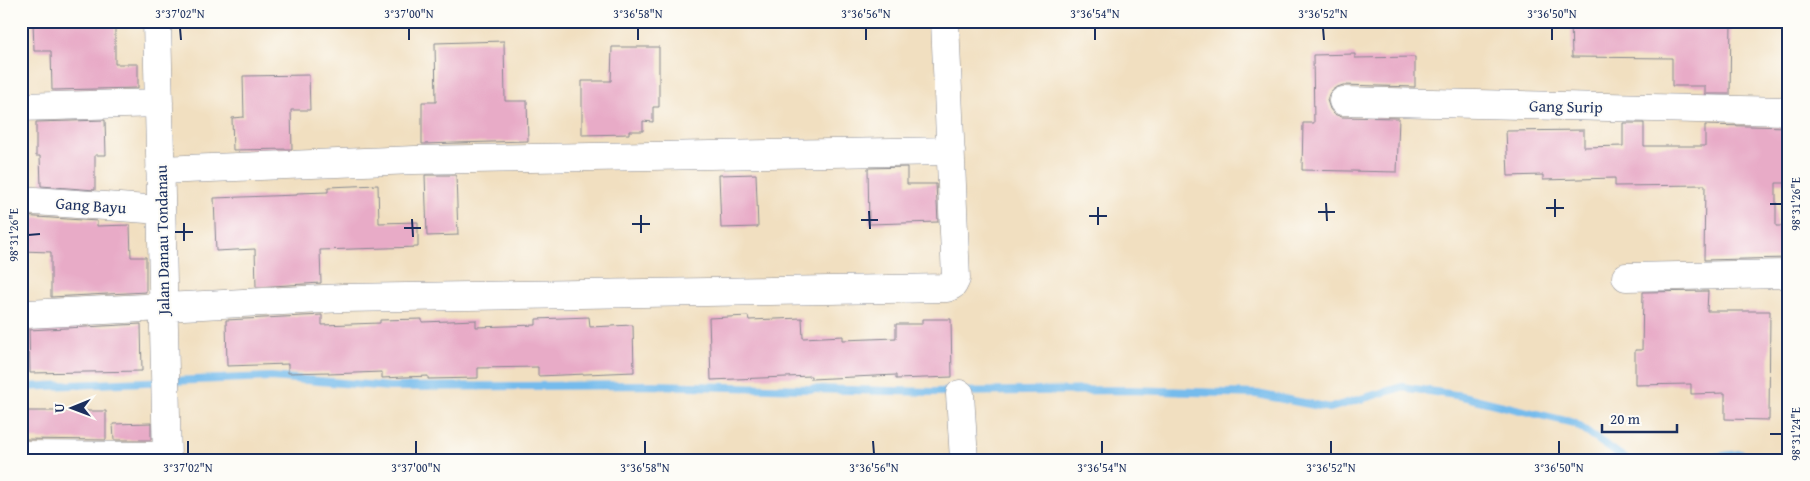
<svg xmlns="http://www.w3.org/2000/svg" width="1810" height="481" font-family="'Gentium Book Plus',serif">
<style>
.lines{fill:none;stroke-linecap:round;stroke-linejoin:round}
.stream{stroke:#75bbec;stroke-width:8}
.building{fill:#e8abc7}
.minor-casing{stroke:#86878f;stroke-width:29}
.minor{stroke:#fff;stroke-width:28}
.ticks{fill:none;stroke:#1b2f5e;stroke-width:2}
.labels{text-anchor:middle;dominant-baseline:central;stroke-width:4.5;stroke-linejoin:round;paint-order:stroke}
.street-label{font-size:16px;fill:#1b2f5e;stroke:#fdfcf7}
.neatline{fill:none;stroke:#1b2f5e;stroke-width:2}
.ticks-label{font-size:12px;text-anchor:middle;fill:#1b2f5e}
</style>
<rect width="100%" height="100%" fill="#fdfcf7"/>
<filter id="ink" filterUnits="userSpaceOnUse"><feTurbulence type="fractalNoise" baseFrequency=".02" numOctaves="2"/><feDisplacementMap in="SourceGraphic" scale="10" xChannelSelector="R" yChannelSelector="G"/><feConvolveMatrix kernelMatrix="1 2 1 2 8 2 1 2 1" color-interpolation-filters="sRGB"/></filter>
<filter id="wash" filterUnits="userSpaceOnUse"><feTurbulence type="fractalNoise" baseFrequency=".0096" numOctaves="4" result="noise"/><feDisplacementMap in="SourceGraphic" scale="20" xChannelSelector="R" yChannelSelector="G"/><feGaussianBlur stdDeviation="1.12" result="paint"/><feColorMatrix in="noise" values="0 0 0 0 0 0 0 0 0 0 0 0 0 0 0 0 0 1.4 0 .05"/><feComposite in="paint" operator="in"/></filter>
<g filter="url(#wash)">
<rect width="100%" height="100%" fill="#f1dfc0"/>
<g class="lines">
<path class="stream" d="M21,387L271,377L390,387L652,385L933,392L1130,390L1257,394L1330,408L1402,387L1462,396L1574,423L1627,460
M1691,460L1740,454L1768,460"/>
</g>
<g id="blocks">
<path class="building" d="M33,21H115V64H138V88L52,90L51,51H34Z
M1571,21H1731L1730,94H1705V86H1672V58L1572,57Z
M504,41L505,101H527L528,141L422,144V102H436L435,43Z
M612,47H659V107H653V122L643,121V131H629V134L582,135V81H611Z
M1355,54V58L1415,57V87L1343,85L1335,88L1330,92L1327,100L1330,109L1334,114L1342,117L1399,118L1397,172L1302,170L1303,123H1314L1313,55Z
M309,75L310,110H291L292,149L233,150L232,118L244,117L243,76Z
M105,120L106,155H95V190L41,186L40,156H36V122Z
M1623,123H1644V146H1705V125L1789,127V183H1776V226H1788V258L1704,260L1705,185L1615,186V178L1543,180V175L1508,176L1506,131L1584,130V147L1623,146Z
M907,167V184H936L938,222L869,224L868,168Z
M756,174L758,227L721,228L719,175Z
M425,175H456L458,235L427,236Z
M378,185L379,223L418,222V247L320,250L321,283L256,287L255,249L216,251L214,198L297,195V193L328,192V187Z
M21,216L97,221V226L130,225L131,257H146V292L51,297V252L21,251Z
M1708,291L1707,311H1770L1769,420L1725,419V393L1691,394V384L1635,385V350H1642L1643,292Z
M322,315V325L380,323V320L422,319V322L476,320V327L536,325V319L589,317L590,327L633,325L634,372L538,376V367L478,368V378L428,379V376L382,378V372L329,374V372L288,373V364L227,366L226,320Z
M748,316L749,320L802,318L803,338L843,336V340L896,338V324H922V319H951L952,377L896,379V375L811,379V376L711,380L709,318Z
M141,324L142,371L30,373L29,330Z
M21,411H106V440L21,439Z
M151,423V440H114L113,424Z"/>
</g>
</g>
<g filter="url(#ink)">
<use href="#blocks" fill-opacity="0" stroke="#86878f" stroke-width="1"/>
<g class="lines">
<g class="minor-casing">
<path id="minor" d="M157,21L167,460
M1343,101L1789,111
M21,107L159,103
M160,170L415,160L951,151
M21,200L161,210
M1626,277L1789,274
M21,311L27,314L343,298L947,288L953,285L956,279L945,21
M960,394L964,460
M21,455L167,456"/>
</g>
<use href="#minor" class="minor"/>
</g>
</g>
<path class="ticks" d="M180,28L181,40M409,28V40M638,28V40M866,28V40M1095,28V40M1323,28L1324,40M1552,28V40M1555,199V217M1326,203L1327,221M1770,204H1782M1098,207V225M1546,208H1564M869,211L870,229M1318,212H1335M641,215V233M1089,216H1107M412,219L413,237M861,220H878M184,223V241M632,224H650M404,228H421M175,232H193M28,235L40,234M1770,434H1782M188,441V454M416,441V454M645,441V454M873,441L874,454M1102,441V454M1331,441V454M1559,441V454"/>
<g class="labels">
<g class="street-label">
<text transform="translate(1566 106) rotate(1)">Gang Surip</text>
<text transform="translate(91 205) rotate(4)">Gang Bayu</text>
<text transform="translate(162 240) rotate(-91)">Jalan Danau Tondanau</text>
</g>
</g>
<rect width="1810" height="481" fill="none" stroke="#fdfcf7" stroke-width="55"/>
<g transform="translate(72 408) rotate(269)" stroke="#fdfcf7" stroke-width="4" paint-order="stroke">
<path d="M0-4L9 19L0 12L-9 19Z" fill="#1b2f5e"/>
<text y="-8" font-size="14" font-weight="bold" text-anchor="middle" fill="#1b2f5e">U</text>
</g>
<path d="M1602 424v8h75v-8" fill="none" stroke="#1b2f5e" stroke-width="2.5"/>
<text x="1610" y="424" font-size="15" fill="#1b2f5e" stroke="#fdfcf7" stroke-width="4" paint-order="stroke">20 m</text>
<rect x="28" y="28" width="1754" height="426" class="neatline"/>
<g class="ticks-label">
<text x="180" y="18">3°37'02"N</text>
<text x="409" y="18">3°37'00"N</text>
<text x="638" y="18">3°36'58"N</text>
<text x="866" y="18">3°36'56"N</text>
<text x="1095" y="18">3°36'54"N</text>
<text x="1323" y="18">3°36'52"N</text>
<text x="1552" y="18">3°36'50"N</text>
<text transform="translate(1796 204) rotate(-90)" y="4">98°31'26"E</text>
<text transform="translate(14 235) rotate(-90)" y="4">98°31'26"E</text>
<text transform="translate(1796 434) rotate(-90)" y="4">98°31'24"E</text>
<text x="188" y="472">3°37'02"N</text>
<text x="416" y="472">3°37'00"N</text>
<text x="645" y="472">3°36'58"N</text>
<text x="874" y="472">3°36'56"N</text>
<text x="1102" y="472">3°36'54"N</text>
<text x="1331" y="472">3°36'52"N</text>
<text x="1559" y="472">3°36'50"N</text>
</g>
</svg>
